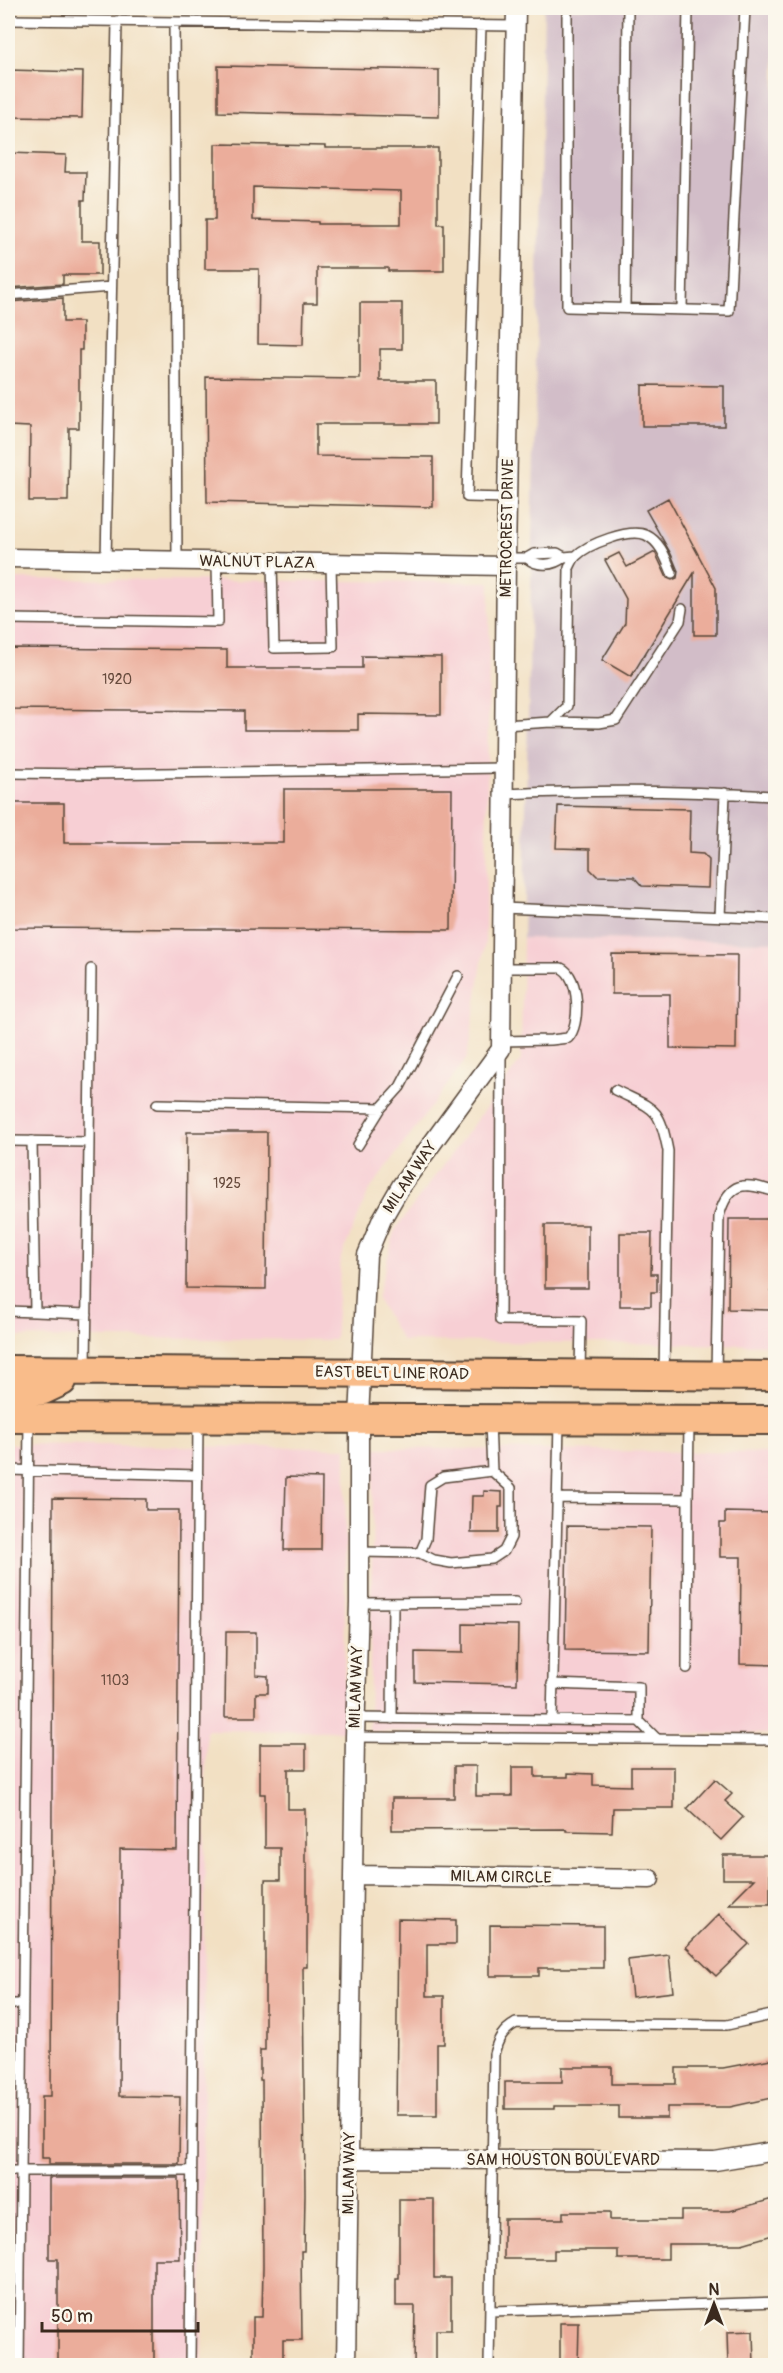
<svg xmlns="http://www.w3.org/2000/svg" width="783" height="2373" font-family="Pangolin,sans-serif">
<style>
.built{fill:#f7cfd4}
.industrial{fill:#d2bdc8}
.building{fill:#ebad9b;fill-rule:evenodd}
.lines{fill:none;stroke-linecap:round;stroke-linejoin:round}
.service-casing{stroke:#564537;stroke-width:12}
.minor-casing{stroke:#564537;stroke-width:21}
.primary-casing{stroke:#564537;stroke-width:32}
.service{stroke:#fff;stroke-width:9}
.minor{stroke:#fff;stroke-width:18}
.primary{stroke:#f9bc8a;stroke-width:28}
.labels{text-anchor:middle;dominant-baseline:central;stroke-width:6;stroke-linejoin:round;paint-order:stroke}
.number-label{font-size:14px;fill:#674b3d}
.street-label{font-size:16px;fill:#3b2a1e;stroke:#fbf7ec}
</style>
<rect width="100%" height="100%" fill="#fbf7ec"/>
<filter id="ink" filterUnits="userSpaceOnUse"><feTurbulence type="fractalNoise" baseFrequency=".0167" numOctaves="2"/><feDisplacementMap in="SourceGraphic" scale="12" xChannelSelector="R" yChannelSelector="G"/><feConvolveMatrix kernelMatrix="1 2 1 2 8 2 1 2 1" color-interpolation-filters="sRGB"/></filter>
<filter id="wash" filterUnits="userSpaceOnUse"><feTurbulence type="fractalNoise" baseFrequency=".008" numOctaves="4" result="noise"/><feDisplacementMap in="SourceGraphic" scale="24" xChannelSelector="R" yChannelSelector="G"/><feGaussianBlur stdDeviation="1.35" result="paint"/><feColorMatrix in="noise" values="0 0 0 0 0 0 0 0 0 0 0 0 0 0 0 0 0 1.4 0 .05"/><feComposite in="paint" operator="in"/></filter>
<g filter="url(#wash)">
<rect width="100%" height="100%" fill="#f2e0c3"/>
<path class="built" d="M8,579L490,582L485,943L467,1058L369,1191L341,1257L335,1340L8,1337Z
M523,938L775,942V1345L402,1341L377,1299L395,1230L521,1060Z
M8,1444L346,1448L344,1731L206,1730L202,2365L8,2366Z
M374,1448L775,1453V1734L369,1731Z"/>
<path class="industrial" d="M544,8H775V942L523,938Z"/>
<g id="blocks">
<path class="building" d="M218,66L439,70V117L218,112Z
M8,70L83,72L82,118L8,117Z
M215,144L325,146V148H438V224H444V271H388V268H317V303H304L303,345L258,344L259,269H205V220H215ZM253,187L401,191V224H318V222L253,220Z
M8,153L66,155L65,172H86L85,200H82V241H100V275H63V284L8,288Z
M63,298V322H82V350H79V428H69L68,501H29L30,427L8,426V302Z
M360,303H402V349H380V381H436V424H316V456L433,457V507L207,502L206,377L360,379Z
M642,385L724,386V426H642Z
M668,498L716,588V635H694V573L631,677L602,660L625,623L626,599L605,560L619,553L627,567L655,552L667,578L672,580L677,578L678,571L671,554L646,510Z
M8,648L227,650V668H362V656L441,657V715L358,714V730H244V711L8,709Z
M284,789H452L451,930L8,928V803H64V843H284Z
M558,806L690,809L689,853L703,854L709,860L708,888L642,886L634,877L597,876L590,869V849L556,848Z
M612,954L737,955L736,1049L670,1048V994H612Z
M187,1132H267L266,1289L186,1288Z
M729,1219H772L771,1310L728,1309Z
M545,1225H588V1288H545Z
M620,1233H652L651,1274H657V1292H651V1306H620Z
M286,1477L322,1478L321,1550H284Z
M484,1491L502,1492V1507H499V1533H471L472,1496H484Z
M53,1498L146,1499V1510H179L177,1850L120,1849L119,2096L180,2097L179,2164H49V2158H42V2096H51Z
M725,1512L776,1513V1665L740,1664L741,1557H720V1523H725Z
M567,1526L651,1527L649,1651L565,1650Z
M463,1624L518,1625L517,1684L415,1682V1652L463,1653Z
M226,1632H256V1675L268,1676V1693H256V1717H225Z
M260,1744H306V1769H288V1809H305V1863H307V1967H303L305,2194L304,2251H301L302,2340H283V2365H253V2317H262L263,2266L262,2080H260V2050H265V1880H280V1848H265V1794H260Z
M454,1766H476V1796H512V1767H535V1777H568V1773L593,1774V1785L631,1786V1767H674V1808H613L612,1832L566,1831V1829L392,1830V1798H454Z
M715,1779L732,1794L725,1801L743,1817L721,1840L687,1809Z
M723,1855H770V1904H729L754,1879H723Z
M719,1914L749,1944L716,1976L686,1947Z
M398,1919L456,1920V1944H427V1996H444V2044H437V2115H396Z
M490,1925L603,1926V1968H539V1976H490Z
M669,1955L673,1992L632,1997L628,1960Z
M776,2058V2097L730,2107H667V2118H619V2106H554V2109H505V2082H562V2067H612V2084H676V2068H723Z
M49,2178H179L180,2259H154V2366H58V2259H49Z
M776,2198V2234L742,2244H668V2259H618V2250H554V2259H504V2219H563V2212H610V2220H681V2211H730Z
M399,2199H434V2278H451V2330H436V2366H414L415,2306H396V2278H399Z
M560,2323H579L578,2366H560Z
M753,2331L754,2366H728L727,2332Z"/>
</g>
</g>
<g filter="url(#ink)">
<use href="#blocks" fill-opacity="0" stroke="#564537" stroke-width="1.5"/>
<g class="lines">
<g class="service-casing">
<path id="service" d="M567,8V307L729,311L745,8
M8,20L515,26
M174,22L177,561
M481,25L467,497L507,498
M8,295L111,287
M625,308L628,8
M682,309L688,8
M506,558H527L534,554L557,553L564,557L575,556
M527,558C538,567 553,566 564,557
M106,560L117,21
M272,563L274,648L333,647L331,564
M8,619L218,622L217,562
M551,722L599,723L616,720L680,621L682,609
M504,725L551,722L567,706L569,568C571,564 573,559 576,556C588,544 630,528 646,535C661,542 666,559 672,573
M8,773L91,774L504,768
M503,794C593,790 682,790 772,796L776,799
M502,908L776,919
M720,917L725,793
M501,1041L551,1040L568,1038C581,1025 580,976 561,968H502
M501,1052L500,1320L581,1321L580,1372
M615,1090C655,1110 659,1105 668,1151L664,1373
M157,1104L381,1108
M8,1141L89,1142L86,1367
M32,1141L35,1312
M89,1142L91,969
M358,1145L381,1108L400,1087L458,976
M8,1311L87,1314
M716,1373L719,1216C729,1180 744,1182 776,1192
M8,1470L198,1475
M557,1498L688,1499L689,1422
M359,1552L420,1553L434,1560L451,1563L492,1559L504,1551L511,1537V1488L492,1471L490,1423
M420,1553L426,1539L430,1485L443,1477L492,1471
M359,1603L515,1602
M687,1668L688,1499
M552,1684L639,1687V1721
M355,1718L639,1721L657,1739
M392,1719L393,1603
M552,1720L559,1423
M355,1737L776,1740
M8,2004H23
M8,2171H191
M490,2311L776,2302
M19,2366L29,1420
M190,2366L198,1421
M489,2366L494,2054C498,2039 502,2031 516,2023L727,2025L776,2014"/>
</g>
<g class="minor-casing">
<path id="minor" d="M8,558L506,566
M353,1875L650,1879
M349,2159L715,2161L776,2151
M346,2366L355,1737L359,1603V1418L367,1255L382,1219L401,1186L501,1049L506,558L516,8"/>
</g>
<g class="primary-casing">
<path id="primary" d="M8,1370L776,1376
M8,1391L43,1390L62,1381
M8,1418L776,1420"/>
</g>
<use href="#service" class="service"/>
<use href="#minor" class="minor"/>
<use href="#primary" class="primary"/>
</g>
</g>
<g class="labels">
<g class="number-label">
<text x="117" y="679">1920</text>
<text x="227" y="1183">1925</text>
<text x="115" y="1680">1103</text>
</g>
<g class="street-label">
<text transform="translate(507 528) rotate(-89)">METROCREST DRIVE</text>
<text transform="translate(257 562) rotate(1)">WALNUT PLAZA</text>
<text transform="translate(410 1177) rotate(-56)">MILAM WAY</text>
<text transform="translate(392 1373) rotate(1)">EAST BELT LINE ROAD</text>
<text transform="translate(356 1687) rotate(-88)">MILAM WAY</text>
<text transform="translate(501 1877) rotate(1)">MILAM CIRCLE</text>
<text x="563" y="2160">SAM HOUSTON BOULEVARD</text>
<text transform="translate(349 2173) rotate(-89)">MILAM WAY</text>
</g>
</g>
<rect width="783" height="2373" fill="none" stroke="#fbf7ec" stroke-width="30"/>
<g transform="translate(714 2304)" stroke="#fbf7ec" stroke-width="4.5" paint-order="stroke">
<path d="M0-4.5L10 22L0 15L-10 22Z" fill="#3b2a1e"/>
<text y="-9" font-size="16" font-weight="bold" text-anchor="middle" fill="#3b2a1e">N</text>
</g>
<path d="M42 2322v9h156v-9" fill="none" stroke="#3b2a1e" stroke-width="3"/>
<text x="51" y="2322" font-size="18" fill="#3b2a1e" stroke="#fbf7ec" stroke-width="4.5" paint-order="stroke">50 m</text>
</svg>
